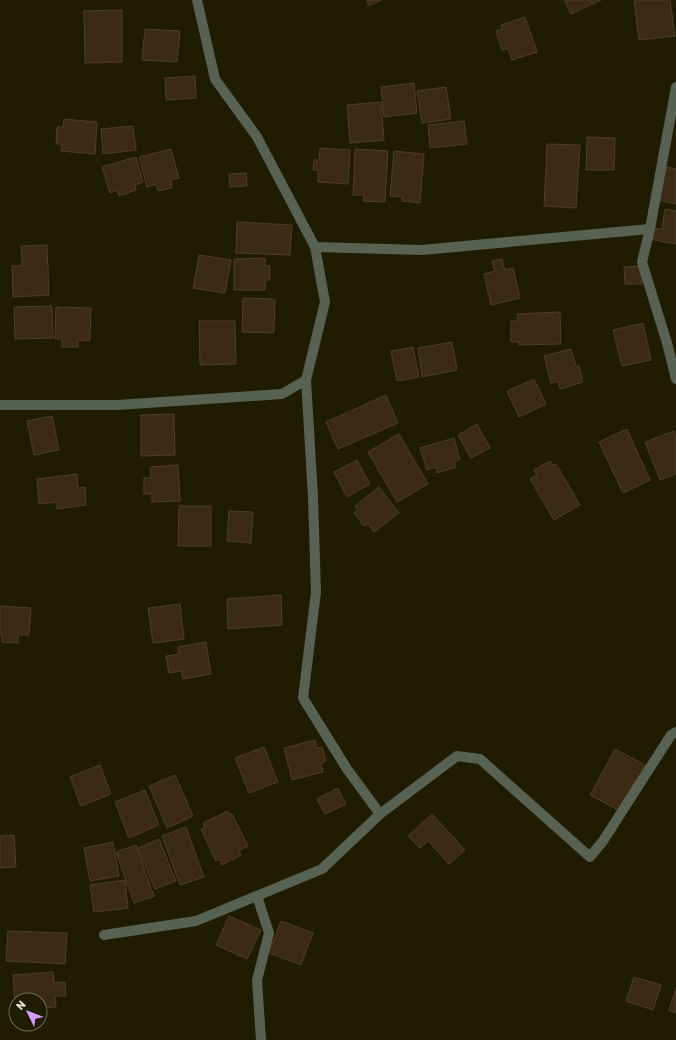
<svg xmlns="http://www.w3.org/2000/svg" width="676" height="1040" font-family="Rubik,sans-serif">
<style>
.building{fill:#3b2a14;stroke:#503d27}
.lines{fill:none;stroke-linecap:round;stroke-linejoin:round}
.street{stroke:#586252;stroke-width:10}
</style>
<rect width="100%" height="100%" fill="#1f1c02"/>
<path class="building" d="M367,0H381L369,6Z
M564,0H601L571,14Z
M639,0H670L675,36L639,40L634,1Z
M122,10V62L85,63L84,11Z
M525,17L537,52L512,60L508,48L502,50L496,31L502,29L501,25Z
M145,29L180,31L177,62L142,60Z
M195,76L196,98L166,100L165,78Z
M414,83L417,113L384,117L381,87Z
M446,87L451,119L422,123L417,91Z
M381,102L384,140L350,143L347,105Z
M64,119L97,122L95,154L61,151L62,144H56L57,127H63Z
M464,121L467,144L430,148L428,125Z
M133,126L136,150L103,154L101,129Z
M587,137L615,138L614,170H586Z
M547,144L580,145L576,208L544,206Z
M320,148L350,150L348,184L318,182V170H313L314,160H319Z
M171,149L179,178L171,180L172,188L158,191L156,184L147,187L139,157Z
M355,149L388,151L385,202L363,201L364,195H353Z
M394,151L424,154L420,203L402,201V197L390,196Z
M136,157L143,182L135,185L136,190L119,196L117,190L110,193L102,167Z
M667,167L676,169V204L659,200Z
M246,173L247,186L230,187L229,174Z
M665,209L676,211V244L649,239L651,228L662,229Z
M237,222L292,225L290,255L236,253Z
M47,245L49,295L13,297L12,266H22L21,246Z
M199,255L231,260L225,293L193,288Z
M265,258V266H270V280H265V290H234V259Z
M502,259L505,270L513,268L520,298L491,305L484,274L495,271L492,261Z
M642,266V284H625L624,267Z
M243,298L275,299L274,333L242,332Z
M52,306L53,338L15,339L14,307Z
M56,307L91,308L90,341L78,340V347H62V339H55Z
M560,312L561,344L519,345V342H511V321H518L517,314Z
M199,321H235L236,364L200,365Z
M643,323L651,360L622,366L613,330Z
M452,342L457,370L422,377L418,348Z
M413,347L419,377L397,381L391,351Z
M571,349L576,366H579L583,382L560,389L558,381L551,383L544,356Z
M534,379L546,404L519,417L507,391Z
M386,395L398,423L338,449L326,422Z
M174,414L175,455L141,456V415Z
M52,416L59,450L34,455L27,421Z
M477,424L490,448L471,458L458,435Z
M627,429L650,480L623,493L599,442Z
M674,431L676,437V474L660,480L645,442Z
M399,434L428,484L397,502L368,452Z
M454,438L460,460L454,462L456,467L437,473L436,467L427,470L420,448Z
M357,460L370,484L347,497L334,472Z
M550,461L552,465L556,464L580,505L554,520L530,479L537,475L534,470Z
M178,465L180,501L152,502V494H144V478H151L150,467Z
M77,474L78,488L85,487L86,505L57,509V502L39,504L37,479Z
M379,487L399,513L374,532L368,524L364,526L354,513L358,510L355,506Z
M179,506H211V546H178Z
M229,511L253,512L251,543L227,541Z
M281,595L282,625L228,629L227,599Z
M180,604L184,639L153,643L148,608Z
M0,606L31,608L29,635H18V643L2,642V634H0Z
M206,642L211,674L183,679L181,671L169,673L166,656L179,654L178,647Z
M315,740L317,748L322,747L326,761L321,763L323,772L292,780L284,748Z
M264,747L278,782L249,793L235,758Z
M615,749L647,766L622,812L590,795Z
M100,765L111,794L81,806L70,777Z
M175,775L193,816L167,828L149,786Z
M338,788L346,804L325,814L317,799Z
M145,790L159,825L129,838L115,802Z
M228,811L230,815L232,814L248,846L239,851L241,855L222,865L220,860L216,861L201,829L205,827L203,823Z
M432,814L465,850L449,864L428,841L420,848L408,836Z
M186,827L204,877L180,885L162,836Z
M14,835L16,867L0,868V836Z
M159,839L176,881L155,889L138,848Z
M113,842L119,876L90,881L84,848Z
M136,845L154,896L134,903L116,852Z
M125,880L128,908L94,912L90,885Z
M229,916L261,930L247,959L216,945Z
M281,921L313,933L301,965L269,953Z
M8,931L67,933L65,964L6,961Z
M53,972L54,983L65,982L66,996H55L56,1007L40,1008V1000H16V1010H15L13,975Z
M634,977L661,985L653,1010L626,1001Z
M676,989V1013L669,1010Z"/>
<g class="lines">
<path class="street" d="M676,87L650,229L642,262L667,343L676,379
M315,247L422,250L650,229
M306,380L313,497L316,592L303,698L347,769L380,814L457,756L480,759L590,857L603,841L671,735L676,732
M0,405H117L282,394L306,380L325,302L315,247L257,137L215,79L197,0
M257,896L269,933L257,980L261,1040
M104,935L196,921L322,869L380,814"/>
</g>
<g transform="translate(28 1012) rotate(313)"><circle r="19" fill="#1f1c02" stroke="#6e6c55"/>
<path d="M0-3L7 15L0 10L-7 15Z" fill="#d19dfe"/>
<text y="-6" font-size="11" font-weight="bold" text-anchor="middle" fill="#e4e3d2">N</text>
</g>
</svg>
